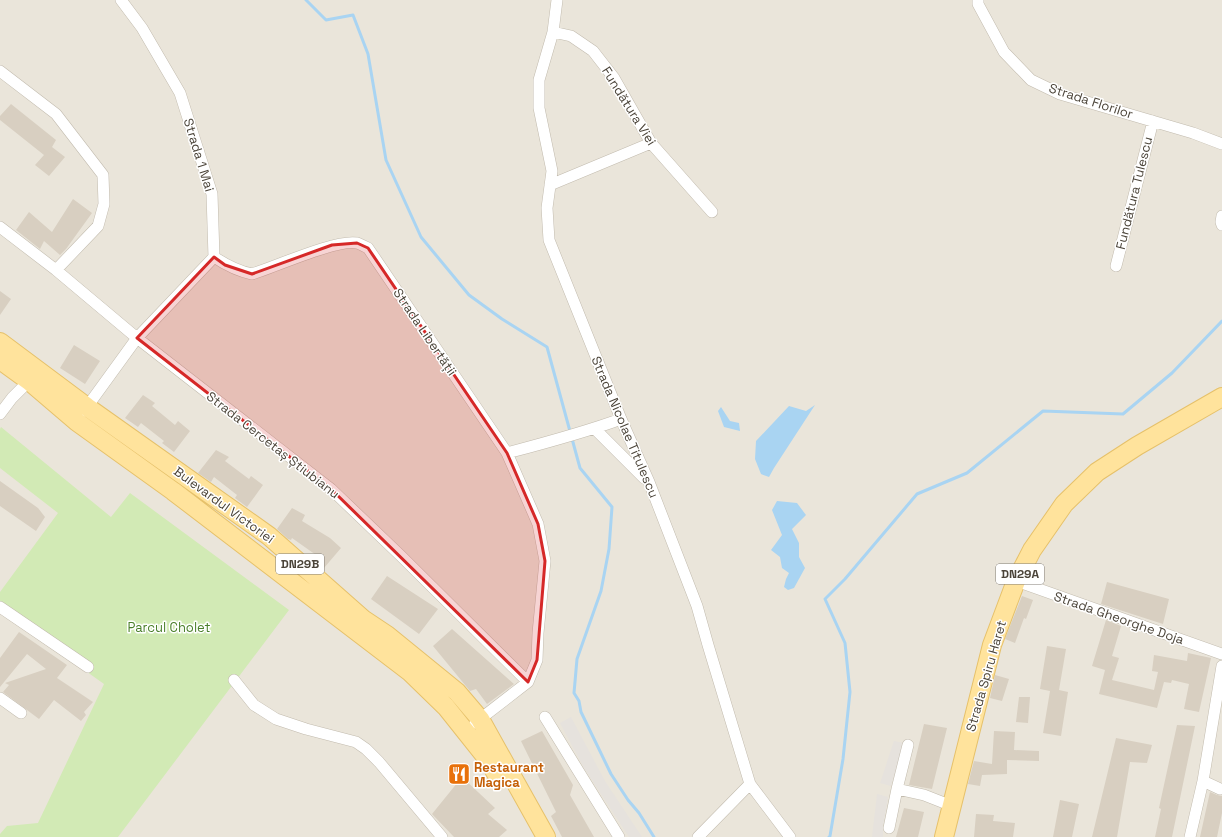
<svg xmlns="http://www.w3.org/2000/svg" width="1222" height="837" font-family="'Space Grotesk',sans-serif">
<style>
.residential{fill:#eae5da}
.industrial{fill:#e6e2dd}
.green{fill:#d2eab5}
.water{fill:#a9d4f2}
.lines{fill:none;stroke-linecap:round;stroke-linejoin:round}
.stream{stroke:#a9d4f2;stroke-width:3}
.building{fill:#d8cfc1}
.minor-casing{stroke:#c2bbae;stroke-width:12}
.primary-casing{stroke:#e6c16a;stroke-width:20}
.minor{stroke:#fff;stroke-width:11}
.primary{stroke:#ffe39c;stroke-width:18}
.marked{fill:#d62828;fill-opacity:0.2;stroke:#d62828;stroke-width:3;stroke-linejoin:round}
.labels{text-anchor:middle;dominant-baseline:central;stroke-width:3;stroke-linejoin:round;paint-order:stroke}
.shield{fill:#fff;stroke:#817c74;stroke-width:1}
.shield-label{font-size:12px;font-weight:bold;fill:#4b4439}
.street-label{font-size:13px;fill:#4b4439;stroke:#fff}
.park-label{font-size:13px;fill:#4a7f2a;stroke:#fff}
.food-label{font-size:13px;font-weight:bold;fill:#c56008;stroke:#fff;text-anchor:start}
</style>
<rect width="100%" height="100%" fill="#f6f3ec"/>
<path class="residential" d="M0,0H1222V837H0Z"/>
<path class="industrial" d="M571,717L605,781L642,837H629L584,768L560,723Z
M894,741L904,743L891,786L880,783Z
M877,794L888,797L883,827V837H872Z"/>
<path class="green" d="M1,427L111,517L130,493L289,610L118,837H0V834L7,826L38,823L104,684L0,610V592L58,513L0,468V429Z"/>
<path class="water" d="M815,405L774,468L769,477L761,474L755,459L756,441L789,406L806,411Z
M721,407L730,421L739,423L740,431L724,427L718,411Z
M777,501L797,503L806,515L792,529L799,543V557L805,568L794,588L788,590L784,587L786,579L789,573L782,568L780,557L771,550L782,535L772,510Z"/>
<g class="lines">
<path class="stream" d="M306,0L326,20L353,15L368,54L386,160L421,237L469,295L502,319L547,347L580,468L612,507L609,549L601,591L577,659L574,693L579,701L581,712L611,774L628,800L639,813L654,837
M829,837L830,836L843,759L850,692L845,643L825,599L845,579L917,494L967,473L1043,411L1123,414L1172,373L1222,321"/>
</g>
<path class="building" d="M11,104L56,140L52,147L65,157L49,176L35,165L44,155L0,120V116Z
M73,199L92,213L66,249L60,255L44,241L40,249L16,230L29,212L52,232Z
M0,291L11,299L0,315Z
M74,345L100,361L85,384L60,368Z
M143,395L155,403L152,406L175,425L178,421L190,431L174,452L162,443L164,441L141,423L138,427L125,418Z
M216,450L229,457L225,461L249,479L251,476L263,485L247,507L235,498L237,495L214,477L211,482L198,473Z
M0,481L38,508L45,517L36,531L0,506Z
M292,508L305,515L302,521L330,538L341,548L324,568L312,560L316,555L292,538L291,540L288,539L277,529Z
M387,576L438,609L419,634L371,599Z
M1107,582L1169,599L1163,624L1101,604Z
M1022,596L1033,600L1026,619L1024,618L1015,643L1005,639Z
M1106,620L1121,626L1112,656L1119,658L1112,680L1154,690L1158,672L1152,671L1154,655L1187,661L1188,653L1211,658L1199,712L1184,709L1189,684L1172,680L1171,683L1164,682L1157,708L1099,694L1105,670L1092,666Z
M452,629L514,684L487,704L476,689L470,691L433,646Z
M19,632L67,665L57,678L93,702L84,712L86,715L81,721L54,700L39,719L3,692L9,685L5,683L46,669L27,654L0,687V658Z
M1047,646L1066,649L1059,690L1068,692L1061,736L1043,733L1050,691L1040,689Z
M995,675L1009,679L1002,701L990,698Z
M1019,697H1030L1028,723L1016,722Z
M924,724L947,728L932,789L909,785Z
M1177,725L1195,726L1172,837H1155L1161,809L1159,808Z
M542,731L573,785L570,795L594,837H562L551,816L556,812L521,741Z
M994,731L1015,732L1014,750L1039,751V761L1007,760V774L982,775L980,786L968,784L974,761L992,764Z
M1116,738L1152,745L1147,763L1130,762L1117,837H1092Z
M462,777L495,808L488,814L507,830L499,837H454L432,814Z
M1210,792L1217,795L1222,796V813L1217,837H1200Z
M1060,800L1079,804L1072,837H1053Z
M904,808L924,812L918,837H896Z
M976,814L994,815L993,821L1015,823L1013,837H974Z"/>
<g class="lines">
<g class="minor-casing">
<path id="minor" d="M557,0L553,32L539,80V108L552,171L547,208L549,240L621,419L649,482L697,606L708,645L750,784L790,837
M978,0V4L1004,52L1031,80L1060,94L1193,133L1222,144
M553,32L571,36L593,51L614,78L651,143L712,212
M0,71L56,114L103,175L104,204L98,226L56,270
M550,185L651,143
M1222,216L1221,222L1222,225
M0,227L56,270L137,338L331,489L401,556L528,682
M214,257C226,265 237,271 252,274C275,267 336,239 357,243C360,244 364,246 368,248L507,453L538,524L545,561L538,633L537,660L528,682L475,723
M1116,266L1153,121
M84,411L137,338L214,257L212,194L180,93L142,28L121,0
M0,414L12,398L33,377
M595,429L644,478
M507,453C545,443 583,433 621,419
M1016,581L1222,654
M0,607L88,667
M234,680L254,705L276,719L306,729L356,742L366,749L379,762L442,837
M0,698L21,713
M545,717L619,837
M908,745L897,789L924,795L952,806
M1220,789L1203,781L1222,666
M889,828L897,789
M698,837L750,784
M1190,837L1203,781"/>
</g>
<g class="primary-casing">
<path id="primary" d="M0,342L87,407L269,536L363,619L387,635L457,692L480,719L546,837
M0,360L29,381L77,422L173,491L410,672L446,707L489,761L499,779
M944,837L992,645L1016,581L1032,550L1064,504L1097,472L1137,446L1222,397"/>
</g>
<use href="#minor" class="minor"/>
<use href="#primary" class="primary"/>
</g>
<path class="marked" d="M357,243L368,248L507,453L538,524L545,561L537,660L528,682L331,489L137,338L214,257L225,265L252,274L332,245Z"/>
<defs>
<g id="restaurant-square" transform="scale(1.15)"><rect x="-9" y="-9" width="18" height="18" rx="4" fill="#e8710a" stroke="#fff"/><path d="M-5-6h1v4h1v-4h1v4h1v-4h1v5L-1.5 .5V6h-2V.5L-5-1ZM5-6V6H3V1.5H1.5Q1.5-4 5-6Z" fill="#fff"/></g>
</defs>
<g fill-rule="evenodd">
<use href="#restaurant-square" x="459" y="774"/>
</g>
<g class="labels">
<g class="shield">
<rect x="276" y="554" width="48" height="20" rx="3"/>
<rect x="996" y="564" width="48" height="20" rx="3"/>
</g>
<g class="shield-label">
<text x="300" y="564">DN29B</text>
<text x="1020" y="574">DN29A</text>
</g>
<g class="street-label">
<text transform="translate(1091 101) rotate(18)">Strada Florilor</text>
<text transform="translate(629 106) rotate(58)">Fundătura Viei</text>
<text transform="translate(199 155) rotate(73)">Strada 1 Mai</text>
<text transform="translate(1134 193) rotate(-76)">Fundătura Tulescu</text>
<text transform="translate(425 332) rotate(56)">Strada Libertății</text>
<text transform="translate(625 427) rotate(67)">Strada Nicolae Titulescu</text>
<text transform="translate(273 445) rotate(38)">Strada Cercetaș Știubianu</text>
<text transform="translate(224 505) rotate(36)">Bulevardul Victoriei</text>
<text transform="translate(1119 618) rotate(19)">Strada Gheorghe Doja</text>
<text transform="translate(986 676) rotate(-74)">Strada Spiru Haret</text>
</g>
<g class="park-label">
<text x="169" y="627">Parcul Cholet</text>
</g>
<g class="food-label">
<text x="474" y="767">Restaurant<tspan x="474" dy="15">Magica</tspan></text>
</g>
</g>
</svg>
